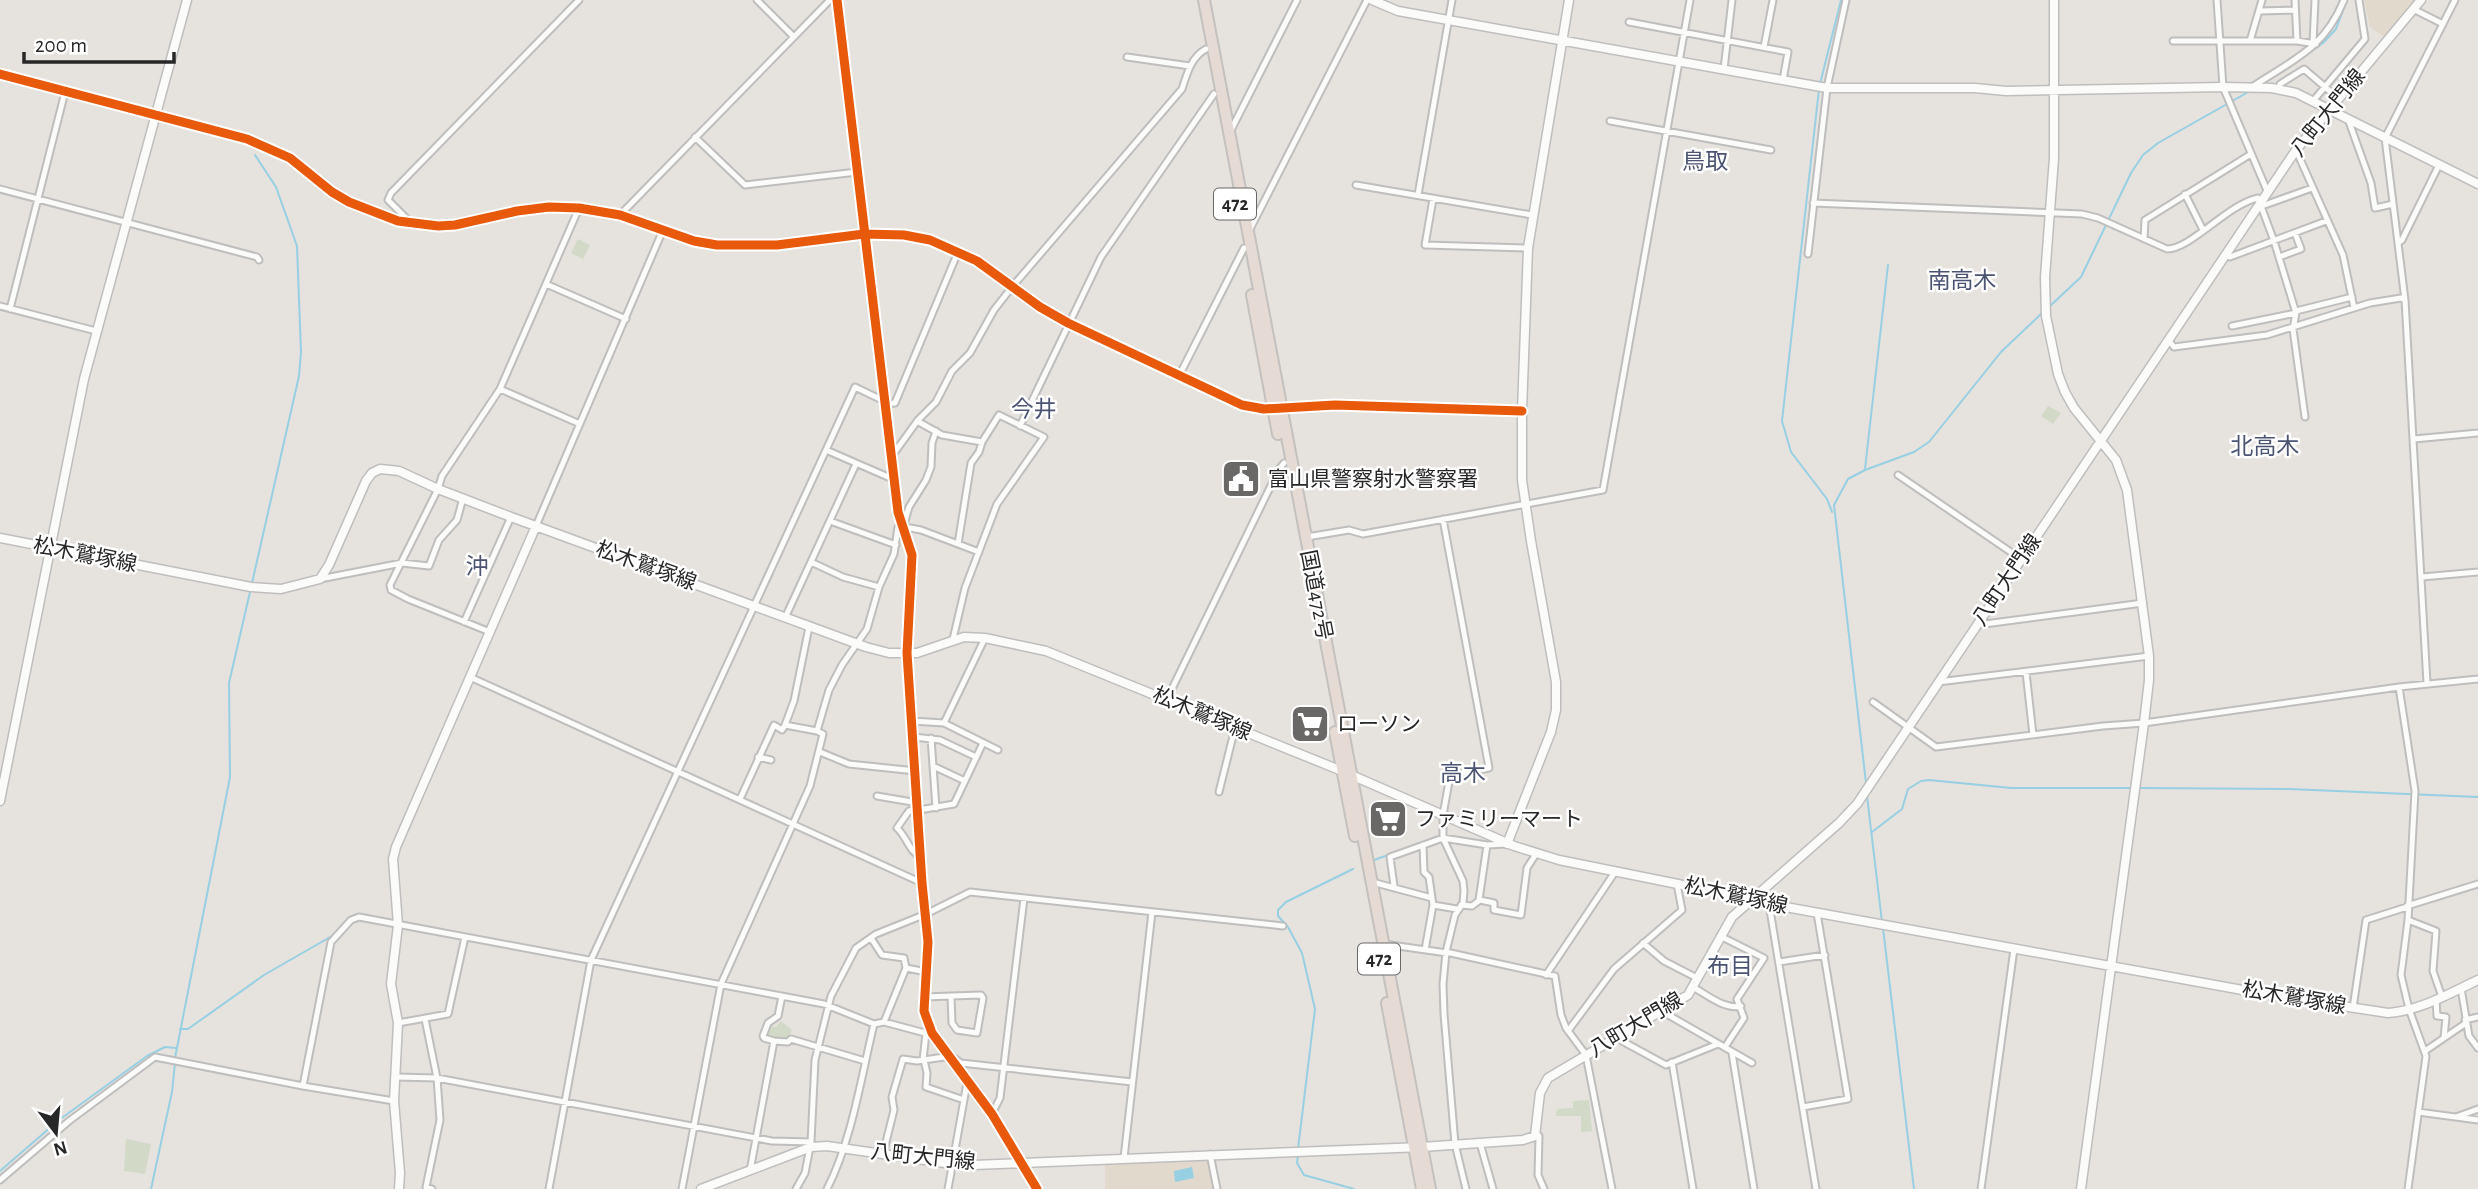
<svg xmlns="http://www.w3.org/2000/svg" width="2478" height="1189" font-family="'Alegreya Sans','Noto Sans JP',sans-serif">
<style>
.education{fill:#e0d9cc}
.cemetery{fill:#d2d9c6}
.water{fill:#96d0e2}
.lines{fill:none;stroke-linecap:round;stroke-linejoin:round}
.stream{stroke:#96d0e2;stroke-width:2}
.street-casing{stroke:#bfbebf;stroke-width:9}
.secondary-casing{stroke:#bfbebf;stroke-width:11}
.highway-casing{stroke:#c3c1c0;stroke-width:14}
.street{stroke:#fbfbfa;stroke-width:5}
.secondary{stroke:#fbfbfa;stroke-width:8}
.highway{stroke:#e6dbd4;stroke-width:10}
.cycleway-casing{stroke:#fff;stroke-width:13}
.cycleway{stroke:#e8590c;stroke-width:9}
.labels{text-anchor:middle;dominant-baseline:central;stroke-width:5;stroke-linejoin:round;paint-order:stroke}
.shield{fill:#fff;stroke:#686868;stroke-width:2}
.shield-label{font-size:19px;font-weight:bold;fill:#272727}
.street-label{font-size:21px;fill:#272727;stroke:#fff}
.poi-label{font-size:21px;fill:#272727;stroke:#fff;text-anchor:start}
.neighbourhood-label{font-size:23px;fill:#4c5474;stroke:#fff}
</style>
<rect width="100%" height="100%" fill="#e6e2de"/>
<path class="education" d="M2364,0H2416L2384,37L2370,27Z
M1208,1160L1214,1189H1105V1164Z"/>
<path class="cemetery" d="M578,239L590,245L583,259L571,253Z
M2048,406L2061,413L2053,424L2041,416Z
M781,1021L792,1030L787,1040L765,1036L769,1026L776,1027Z
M1589,1100L1592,1131L1581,1132V1116H1556L1557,1109L1573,1108V1101Z
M126,1139L151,1144L145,1174L124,1171Z"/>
<path class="water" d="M1192,1167L1194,1178L1175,1182L1174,1171Z"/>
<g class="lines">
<path class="stream" d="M1820,84L1841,0
M2261,85L2323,43L2336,29L2347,0
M1819,89L1782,421L1791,452L1827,499L1832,512
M2049,307L2081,277L2131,173L2143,155L2158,143L2250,91
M1865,469L1888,265
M252,583L299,376L301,352L297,246L276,187L255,155
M1866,783L1834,505L1848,479L1865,470L1914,452L1929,442L2001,352L2042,313
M2140,788L2289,789L2478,797
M1867,796L1882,922
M1872,832L1902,809L1908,789L1921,781L1929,780L2011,788H2131
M1374,860L1391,854
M1883,928L1914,1189
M180,1029H188L264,975L332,936
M175,1058L230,777L229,683L250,592
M1298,1149L1315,1009L1302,953L1288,927L1278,916V910L1286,902L1353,869
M1298,1155L1297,1163L1304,1175L1354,1189
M0,1171L59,1120L147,1056L165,1047L176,1048
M151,1189L172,1092L175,1063"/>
<g class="street-casing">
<path id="street" d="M757,0L794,37
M2217,0L2223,87L2268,193
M2295,0L2297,41
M2413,9L2443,24
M2260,11L2295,10
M1629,22L1788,52L1783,80
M2173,41H2297L2316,44
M2250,41L2262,0
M2313,43L2315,0
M1764,47L1773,0
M1127,57L1190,66
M1724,69L1732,0
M2252,87C2294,59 2324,49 2344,0
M2279,89L2280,84L2304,69L2338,98
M2313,101L2365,39L2359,0
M2348,119L2371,183L2375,208L2393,204
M1610,121L1771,150
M1230,132L1297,0
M695,137L745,185L857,172
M2296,150L2343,255L2354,308
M1356,185L1532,215
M0,189L257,257L259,260
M2185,194L2203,230
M1418,195L1452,0
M1433,199L1425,245L1528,248
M1813,203L2082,214L2098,218L2167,249C2191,249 2228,204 2258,198L2274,241L2296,313L2293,329L2305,417
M2262,206L2312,188
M620,215L830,0
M410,222L388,200L391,193L579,0
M1249,231L1367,0
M2144,239L2145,220L2251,154
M2398,243L2402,240L2439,165
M1808,254L1827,88L1846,0
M2226,255L2230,257L2326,221
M2279,257L2301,249L2295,233
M546,284L626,319
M0,306L96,331
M10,309L65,92
M2296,311L2352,297
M2232,326L2296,313
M2169,341L2174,347L2267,335L2370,303L2401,298L2405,300
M1179,376L1244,248
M500,389L580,424
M885,404L895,403L958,252
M917,421L942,435L982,442
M1020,426L1101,257L1214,94
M2414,439L2478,433
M826,450L895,480
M892,456L918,420L936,402L952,371L970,353L994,310L1012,287L1182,89C1187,74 1191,57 1206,49
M1898,475L2021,559
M1443,519L1489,768L1450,776L1443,815V838L1463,881L1464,891L1463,903L1455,915L1446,952L1443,984L1444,1014L1455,1144L1466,1189
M830,521L896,545
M536,526L663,230
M905,527L921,530L979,552
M1307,537L1349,530L1363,534L1603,490L1690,0
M811,562L843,577L879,587
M2422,577L2478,572
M320,579L402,563L429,566L439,540L457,520L463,498
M785,618L856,464
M464,622L511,517
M1977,625L2143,603
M490,632L408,599L391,590L390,585L438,489L442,476L500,389L579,208
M953,639L965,588L997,504L1044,437L999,415L982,442L979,452L971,463L958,544
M2026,672L2033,735
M470,677L922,883
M1938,682L2149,656
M2427,683L2405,300L2385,138L2455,0
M2399,687L2415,791L2408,920L2401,975L2409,1009L2426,1056L2408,1189
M1167,699L1279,469L1284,463
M1873,702L1936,747L2103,726L2144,723L2399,687L2478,679
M912,721L944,723L998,750
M944,723L985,638
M785,725L794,701L809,627
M914,737L940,740L976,757
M931,738L936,808
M820,752L849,764L916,771
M758,757L771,760
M933,766L965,781
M1219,792L1235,728
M877,796L918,803
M740,799L774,725L782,730L785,725L817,731
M919,809L909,811L897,828C907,837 909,852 921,857
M919,810L954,804L983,743
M1423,845L1424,872L1429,877L1432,898
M1372,882L1432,898L1433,905L1457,909
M1394,886L1390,857L1443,838L1487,845L1507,844
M1479,900L1487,845
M1769,904L1816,1189
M1461,905L1472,906L1480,900L1494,903V910L1521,915L1527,868L1536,854
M2407,906L2478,884
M2408,920L2436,931L2433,971L2442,997
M1720,936L1764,958L1737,999L1744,1018L1725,1047
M871,938L882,955L904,958L906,968
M1643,943L1664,961L1697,978
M1384,944L1447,953
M1425,950L1433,905
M1446,952L1555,976L1561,1015L1566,1028L1586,1055L1612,1189
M1779,962L1825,955
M1546,975L1615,872
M1693,987C1707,995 1725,1010 1741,1006
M2461,988L2469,1036L2478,1048
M925,997L951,996L952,1023L957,1030L977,1033L983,998L981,995L951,996
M2436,1000L2437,1016L2446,1017L2444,1038
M2353,1008L2366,920L2407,907
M1663,1012L1752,1063
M425,1019L437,1078L440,1120L426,1187L432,1189
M2465,1020L2478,1017
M884,1022L906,968L927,972
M398,1023L448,1014L465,937
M1568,1031L1614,969L1682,910L1677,884
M1618,1036L1622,1041L1666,1065L1718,1044
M774,1041L788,1042L791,1039L865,1061
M2425,1051L2466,1023
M1732,1053L1754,1189
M923,1060L926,1033
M924,1060L927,1073L926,1087L964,1100
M1672,1062L1693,1189
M396,1077L437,1078L772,1141L811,1142L805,1173L796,1189
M303,1086L331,942L351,920L359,917L824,1004L874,1024L884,1022L925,1033H932
M1803,1107L1848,1099L1817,913
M2418,1112L2478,1120
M992,1114L1000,1098L1024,898
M2456,1117L2478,1109
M1537,1134L1539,1136L1538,1175L1544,1189
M811,1142L815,1060L831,996L856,948L876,934L926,914L970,892L1283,926
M1480,1143L1493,1189
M883,1154L894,1110L892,1097L903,1059L917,1061L951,1056L961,1063L1132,1082
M1210,1154L1217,1189
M1124,1158L1152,912
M750,1171L774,1041L764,1038L763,1036L768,1023L778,1016L782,996
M0,1180L69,1121L155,1057L303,1086L394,1101
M549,1189L591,960L855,387L884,401
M682,1189L721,984L810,786L823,734L817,731L829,690L842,665L867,629L879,587L894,554L898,527L904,524L909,507L926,480L931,467L932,443L936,431
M827,1189C852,1140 861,1078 874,1024
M948,1189L967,1083
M1981,1189L2014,949"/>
</g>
<g class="secondary-casing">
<path id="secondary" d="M837,0L898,512L912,555L907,653L922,883L928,942L924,1011L932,1033L992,1114L1037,1189
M1372,0L1398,11L1827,88H1975L2006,91L2223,87L2272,88L2296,93L2478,184
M2054,0V158L2045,277L2046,316L2058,374L2065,392L2074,408L2116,460L2127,490L2149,656V680L2144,723L2081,1189
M0,74L247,139L290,158L332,192L349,202L398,221L438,226L455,225L517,211L549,207L579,208L620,215L694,241L717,245H777L864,234L904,235L930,240L977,261L1040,307L1068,323L1242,405L1264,409L1335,405L1522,411
M0,538L251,587L281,589L320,579L329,565L366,481L372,473L380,469L390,470L399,471L438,489L511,517L866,647L889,653H917L964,637L985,638L1046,651L1342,771L1514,846L1559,860L1752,899L1769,904L2270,995L2388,1013C2420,1011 2450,993 2478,980
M0,801L84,379L187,0
M1507,844L1551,732L1556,710V682L1531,541L1522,480V411L1528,248L1569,0
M399,1189L400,1173L394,1101L398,1023L391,984L398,925L393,859L396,847L536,526
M701,1189L811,1147L827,1146L952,1164L973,1165L1422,1147L1523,1140L1535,1136L1540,1093L1548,1078L1688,995L1732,917L1839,823L1857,804L2296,150L2421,0"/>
</g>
<g class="highway-casing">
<path id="highway" d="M1204,0L1430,1189
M1252,295L1278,434
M1335,732L1355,836
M1387,1003L1422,1189"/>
</g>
<use href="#street" class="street"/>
<use href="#secondary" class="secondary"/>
<use href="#highway" class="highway"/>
<g class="cycleway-casing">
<path id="cycleway" d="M837,0L898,512L912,555L907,653L922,883L928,942L924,1011L932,1033L992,1114L1037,1189
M0,74L247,139L290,158L332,192L349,202L398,221L438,226L455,225L517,211L549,207L579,208L620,215L694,241L717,245H777L864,234L904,235L930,240L977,261L1040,307L1068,323L1242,405L1264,409L1335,405L1522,411"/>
</g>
<use href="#cycleway" class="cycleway"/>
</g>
<defs>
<g id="civic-square" transform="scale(2.0125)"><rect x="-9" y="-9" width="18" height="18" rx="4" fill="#6a6867" stroke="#fff"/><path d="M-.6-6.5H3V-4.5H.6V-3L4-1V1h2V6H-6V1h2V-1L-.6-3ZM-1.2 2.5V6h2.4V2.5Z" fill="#fff"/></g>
<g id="supermarket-square" transform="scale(2.0125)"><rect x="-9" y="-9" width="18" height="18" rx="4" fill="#6a6867" stroke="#fff"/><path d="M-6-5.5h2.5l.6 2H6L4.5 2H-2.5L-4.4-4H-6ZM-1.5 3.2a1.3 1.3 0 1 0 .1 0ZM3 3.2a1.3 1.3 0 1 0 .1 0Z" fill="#fff"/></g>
</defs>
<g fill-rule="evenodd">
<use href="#civic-square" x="1241" y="479"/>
<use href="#supermarket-square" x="1310" y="724"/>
<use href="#supermarket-square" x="1388" y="819"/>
</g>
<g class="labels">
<g class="shield">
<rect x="1214" y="188.5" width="42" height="31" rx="5"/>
<rect x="1358" y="943.5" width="42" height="31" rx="5"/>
</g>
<g class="shield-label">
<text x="1235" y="204">472</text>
<text x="1379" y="959">472</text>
</g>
<g class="street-label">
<text transform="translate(2328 113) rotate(-51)">八町大門線</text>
<text transform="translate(85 555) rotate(11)">松木鷲塚線</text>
<text transform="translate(646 566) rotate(20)">松木鷲塚線</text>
<text transform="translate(2007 580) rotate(-56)">八町大門線</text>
<text transform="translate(1316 595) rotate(79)">国道472号</text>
<text transform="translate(1202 714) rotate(23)">松木鷲塚線</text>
<text transform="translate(1736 896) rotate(12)">松木鷲塚線</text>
<text transform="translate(2294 998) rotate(10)">松木鷲塚線</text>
<text transform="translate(1636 1025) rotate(-31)">八町大門線</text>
<text transform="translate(923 1157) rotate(6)">八町大門線</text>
</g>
<g class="poi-label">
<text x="1268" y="479">富山県警察射水警察署</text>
<text x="1337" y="724">ローソン</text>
<text x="1415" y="819">ファミリーマート</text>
</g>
<g class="neighbourhood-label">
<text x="1705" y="162">鳥取</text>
<text x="1962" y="281">南高木</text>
<text x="1034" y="410">今井</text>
<text x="2265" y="447">北高木</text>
<text x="477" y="567">沖</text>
<text x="1463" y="774">高木</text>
<text x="1730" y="967">布目</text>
</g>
</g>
<g transform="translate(56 1133) rotate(164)" stroke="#ffffff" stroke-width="5" paint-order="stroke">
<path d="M0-5L12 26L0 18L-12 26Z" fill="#272727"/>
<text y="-10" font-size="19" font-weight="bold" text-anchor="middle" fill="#272727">N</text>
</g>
<path d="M24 52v10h150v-10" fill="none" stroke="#272727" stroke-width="3.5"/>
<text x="35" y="52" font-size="21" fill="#272727" stroke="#ffffff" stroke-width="5" paint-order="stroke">200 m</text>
</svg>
